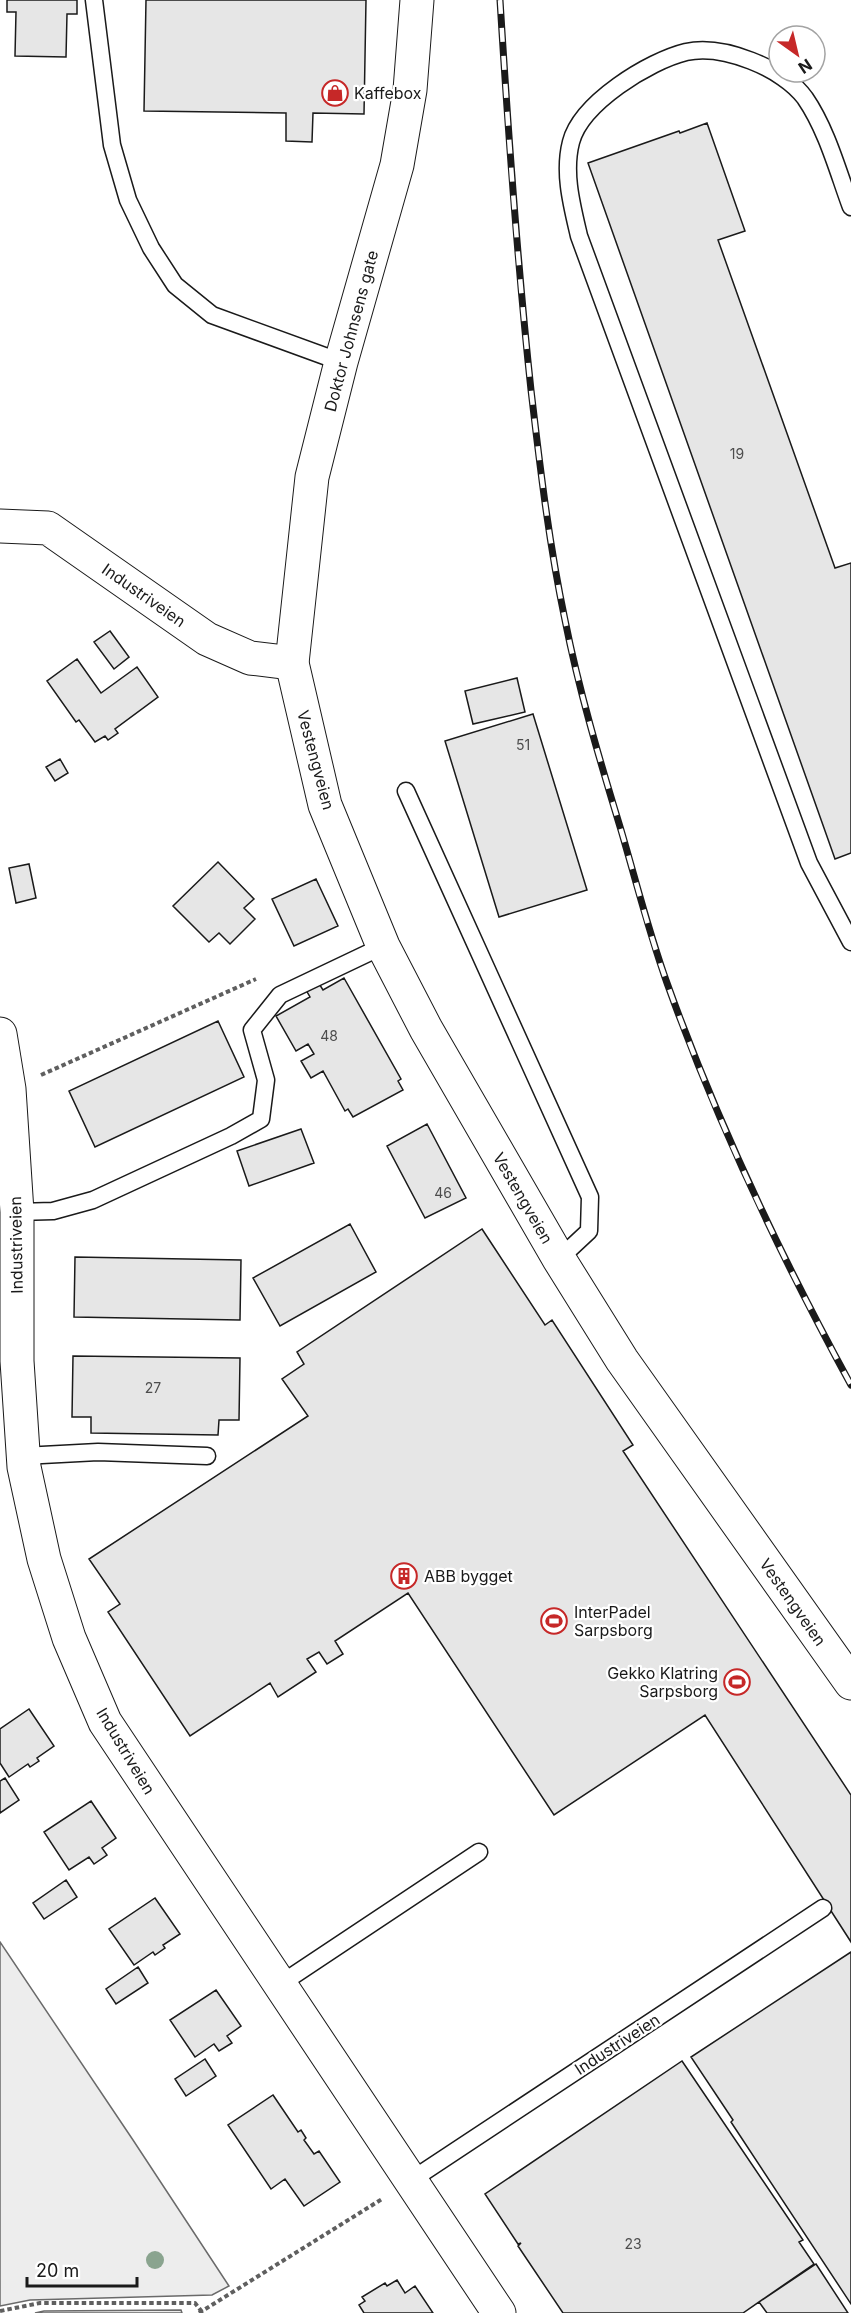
<svg xmlns="http://www.w3.org/2000/svg" width="851" height="2313" font-family="Inter,sans-serif">
<style>
.built{fill:#ededed;stroke:#6a6a6a;stroke-width:1.5}
.building{fill:#e6e6e6;stroke:#1a1a1a;stroke-width:1.5}
.lines{fill:none;stroke-linecap:round;stroke-linejoin:round}
.service-casing{stroke:#1a1a1a;stroke-width:19}
.minor-casing{stroke:#1a1a1a;stroke-width:35}
.tertiary-casing{stroke:#1a1a1a;stroke-width:35}
.path{stroke:#5f5f5f;stroke-width:4;stroke-dasharray:4.5 3;stroke-linecap:butt}
.service{stroke:#fff;stroke-width:16}
.minor{stroke:#fff;stroke-width:33}
.tertiary{stroke:#fff;stroke-width:33}
.rail-casing{stroke:#1a1a1a;stroke-width:7}
.rail{stroke:#fff;stroke-width:4.5;stroke-dasharray:14;stroke-linecap:butt}
.tree{fill:#8aa48f}
.labels{text-anchor:middle;dominant-baseline:central;stroke-width:4.5;stroke-linejoin:round;paint-order:stroke}
.number-label{font-size:14px;fill:#4d4d4d}
.poi-label{font-size:16px;fill:#1a1a1a;stroke:#fff;text-anchor:start}
.street-label{font-size:16px;fill:#1a1a1a;stroke:#fff}
</style>
<rect width="100%" height="100%" fill="#fff"/>
<path class="built" d="M0,1942L133,2140L229,2286L212,2295L30,2300L0,2306Z
M181,2310L182,2313H35L44,2311Z"/>
<path class="building" d="M7,0H77V14H67L66,57L15,56L16,12H7Z
M146,0H366L364,114L313,113L312,142L286,141V113L144,111Z
M707,123L745,231L718,240L835,568L851,563V853L835,859L588,163L679,131L680,133Z
M110,631L129,657L114,669L94,642Z
M77,659L101,693L137,667L158,697L115,729L118,733L108,740L105,736L95,742L79,720L76,722L47,681Z
M517,678L525,712L473,724L465,691Z
M533,714L587,890L499,917L445,741Z
M60,759L68,773L55,781L46,767Z
M218,862L254,899L244,908L255,919L230,944L219,933L209,942L173,906Z
M29,864L36,898L16,903L9,868Z
M316,879L338,926L294,946L272,899Z
M344,978L401,1079L398,1081L403,1090L353,1117L348,1109L345,1111L323,1071L311,1078L301,1061L314,1054L308,1044L296,1051L276,1016L310,997L306,990L318,982L323,990Z
M218,1021L244,1077L95,1147L69,1091Z
M427,1124L466,1198L425,1218L387,1146Z
M301,1129L314,1163L249,1186L237,1151Z
M350,1224L376,1272L280,1326L253,1278Z
M482,1229L545,1325L552,1320L633,1445L623,1451L851,1795V1942L705,1715L554,1815L408,1593L335,1641L343,1654L327,1664L319,1652L307,1659L316,1672L278,1697L270,1683L190,1736L108,1612L120,1604L89,1559L308,1416L282,1379L304,1364L297,1352Z
M75,1257L241,1260L240,1320L74,1317Z
M73,1356L240,1358L239,1420H219L218,1435L91,1433V1417H72Z
M29,1709L54,1746L37,1758L39,1761L30,1767L28,1764L9,1777L0,1763V1729Z
M5,1778L19,1800L0,1813V1781Z
M91,1801L116,1838L102,1848L107,1855L94,1864L89,1857L69,1870L44,1832Z
M66,1880L77,1897L44,1919L33,1903Z
M155,1898L180,1934L163,1945L165,1948L155,1955L153,1952L134,1965L109,1929Z
M851,1952V2304L731,2122L733,2120L691,2057Z
M138,1967L148,1983L116,2004L106,1989Z
M216,1990L241,2026L227,2036L232,2043L219,2051L214,2044L195,2057L170,2020Z
M205,2059L216,2076L186,2096L175,2079Z
M682,2061L803,2240L799,2242L814,2264L743,2313H563L518,2246L521,2243L518,2244L485,2194Z
M273,2095L298,2132L301,2130L306,2138L304,2140L314,2154L319,2151L340,2182L304,2206L285,2179L271,2189L228,2125Z
M816,2264L848,2313H767L759,2302Z
M397,2280L405,2293L415,2286L433,2313H364L359,2305L365,2301L362,2297L385,2283L387,2286Z"/>
<g class="lines">
<g class="service-casing">
<path id="service" d="M94,0L112,145L128,200L151,248L175,285L212,315L341,362
M851,207C838,172 827,130 805,98C783,68 723,44 686,52C649,61 581,103 571,142C563,173 572,206 579,236L809,863L851,942
M406,791L590,1197L589,1231L559,1259
M17,1212L53,1211L93,1200L231,1136L261,1119L266,1080L252,1030L280,995L383,946
M23,1456L98,1452L207,1456
M279,1985L479,1852
M410,2181L823,1908"/>
</g>
<g class="minor-casing">
<path id="minor" d="M0,526L48,528L207,639L250,658L292,663
M0,1034L9,1089L17,1212V1361L24,1467L44,1559L69,1638L105,1722L499,2313"/>
</g>
<g class="tertiary-casing">
<path id="tertiary" d="M417,0L410,90L397,165L341,362L312,477L292,663L325,805L383,946L426,1029L559,1259L622,1360L851,1683"/>
</g>
<path class="path" d="M41,1075L256,979
M0,2311L40,2303H195L202,2312
M199,2313L382,2199"/>
<use href="#service" class="service"/>
<use href="#minor" class="minor"/>
<use href="#tertiary" class="tertiary"/>
<g class="rail-casing">
<path id="rail" d="M500,0C508,130 517,260 531,390C540,467 549,544 565,620C579,691 600,761 621,830C636,881 649,933 667,983C717,1122 780,1255 851,1385"/>
</g>
<use href="#rail" class="rail"/>
</g>
<circle class="tree" cx="155" cy="2260" r="9"/>
<defs>
<g id="shop-ring" transform="scale(1.35)"><circle r="9.5" fill="#fff" stroke="#c62828" stroke-width="1.5"/><path d="M-5-2.5h2.3a2.7 3.5 0 0 1 5.4 0H5L5.5 6h-11ZM-1.5-2.5h3a1.5 2.3 0 0 0-3 0Z" fill="#c62828"/></g>
<g id="building-ring" transform="scale(1.35)"><circle r="9.5" fill="#fff" stroke="#c62828" stroke-width="1.5"/><path d="M-4-6H4V6H1V3H-1V6H-4ZM-2.5-4.3h1.7v1.8h-1.7ZM.8-4.3h1.7v1.8H.8ZM-2.5-1h1.7V.8h-1.7ZM.8-1h1.7V.8H.8Z" fill="#c62828"/></g>
<g id="stadium-ring" transform="scale(1.35)"><circle r="9.5" fill="#fff" stroke="#c62828" stroke-width="1.5"/><path d="M0-5a6.5 5 0 1 0 0 10a6.5 5 0 1 0 0-10ZM-3.5-1.8h7v3.6h-7Z" fill="#c62828"/></g>
</defs>
<g fill-rule="evenodd">
<use href="#shop-ring" x="335" y="93"/>
<use href="#building-ring" x="404" y="1576"/>
<use href="#stadium-ring" x="554" y="1621"/>
<use href="#stadium-ring" x="737" y="1682"/>
</g>
<g class="labels">
<g class="number-label">
<text x="737" y="453">19</text>
<text x="523" y="744">51</text>
<text x="329" y="1035">48</text>
<text x="443" y="1192">46</text>
<text x="153" y="1387">27</text>
<text x="633" y="2243">23</text>
</g>
<g class="poi-label">
<text x="354" y="93">Kaffebox</text>
<text x="424" y="1576">ABB bygget</text>
<text x="574" y="1612">InterPadel<tspan x="574" dy="18">Sarpsborg</tspan></text>
<text x="718" y="1673" text-anchor="end">Gekko Klatring<tspan x="718" dy="18">Sarpsborg</tspan></text>
</g>
<g class="street-label">
<text transform="translate(351 331) rotate(-75)">Doktor Johnsens gate</text>
<text transform="translate(144 595) rotate(35)">Industriveien</text>
<text transform="translate(316 760) rotate(75)">Vestengveien</text>
<text transform="translate(523 1198) rotate(60)">Vestengveien</text>
<text transform="translate(16 1245) rotate(-91)">Industriveien</text>
<text transform="translate(793 1602) rotate(55)">Vestengveien</text>
<text transform="translate(126 1751) rotate(59)">Industriveien</text>
<text transform="translate(617 2044) rotate(-33)">Industriveien</text>
</g>
</g>
<g transform="translate(797 54) rotate(146)"><circle r="28" fill="#ffffff" stroke="#a3a3a3" stroke-width="1.5"/>
<path d="M0-4.5L10 22L0 15L-10 22Z" fill="#c62828"/>
<text y="-9" font-size="16" font-weight="bold" text-anchor="middle" fill="#1a1a1a">N</text>
</g>
<path d="M27 2277v9h110v-9" fill="none" stroke="#1a1a1a" stroke-width="3"/>
<text x="36" y="2277" font-size="18" fill="#1a1a1a" stroke="#ffffff" stroke-width="4.5" paint-order="stroke">20 m</text>
</svg>
